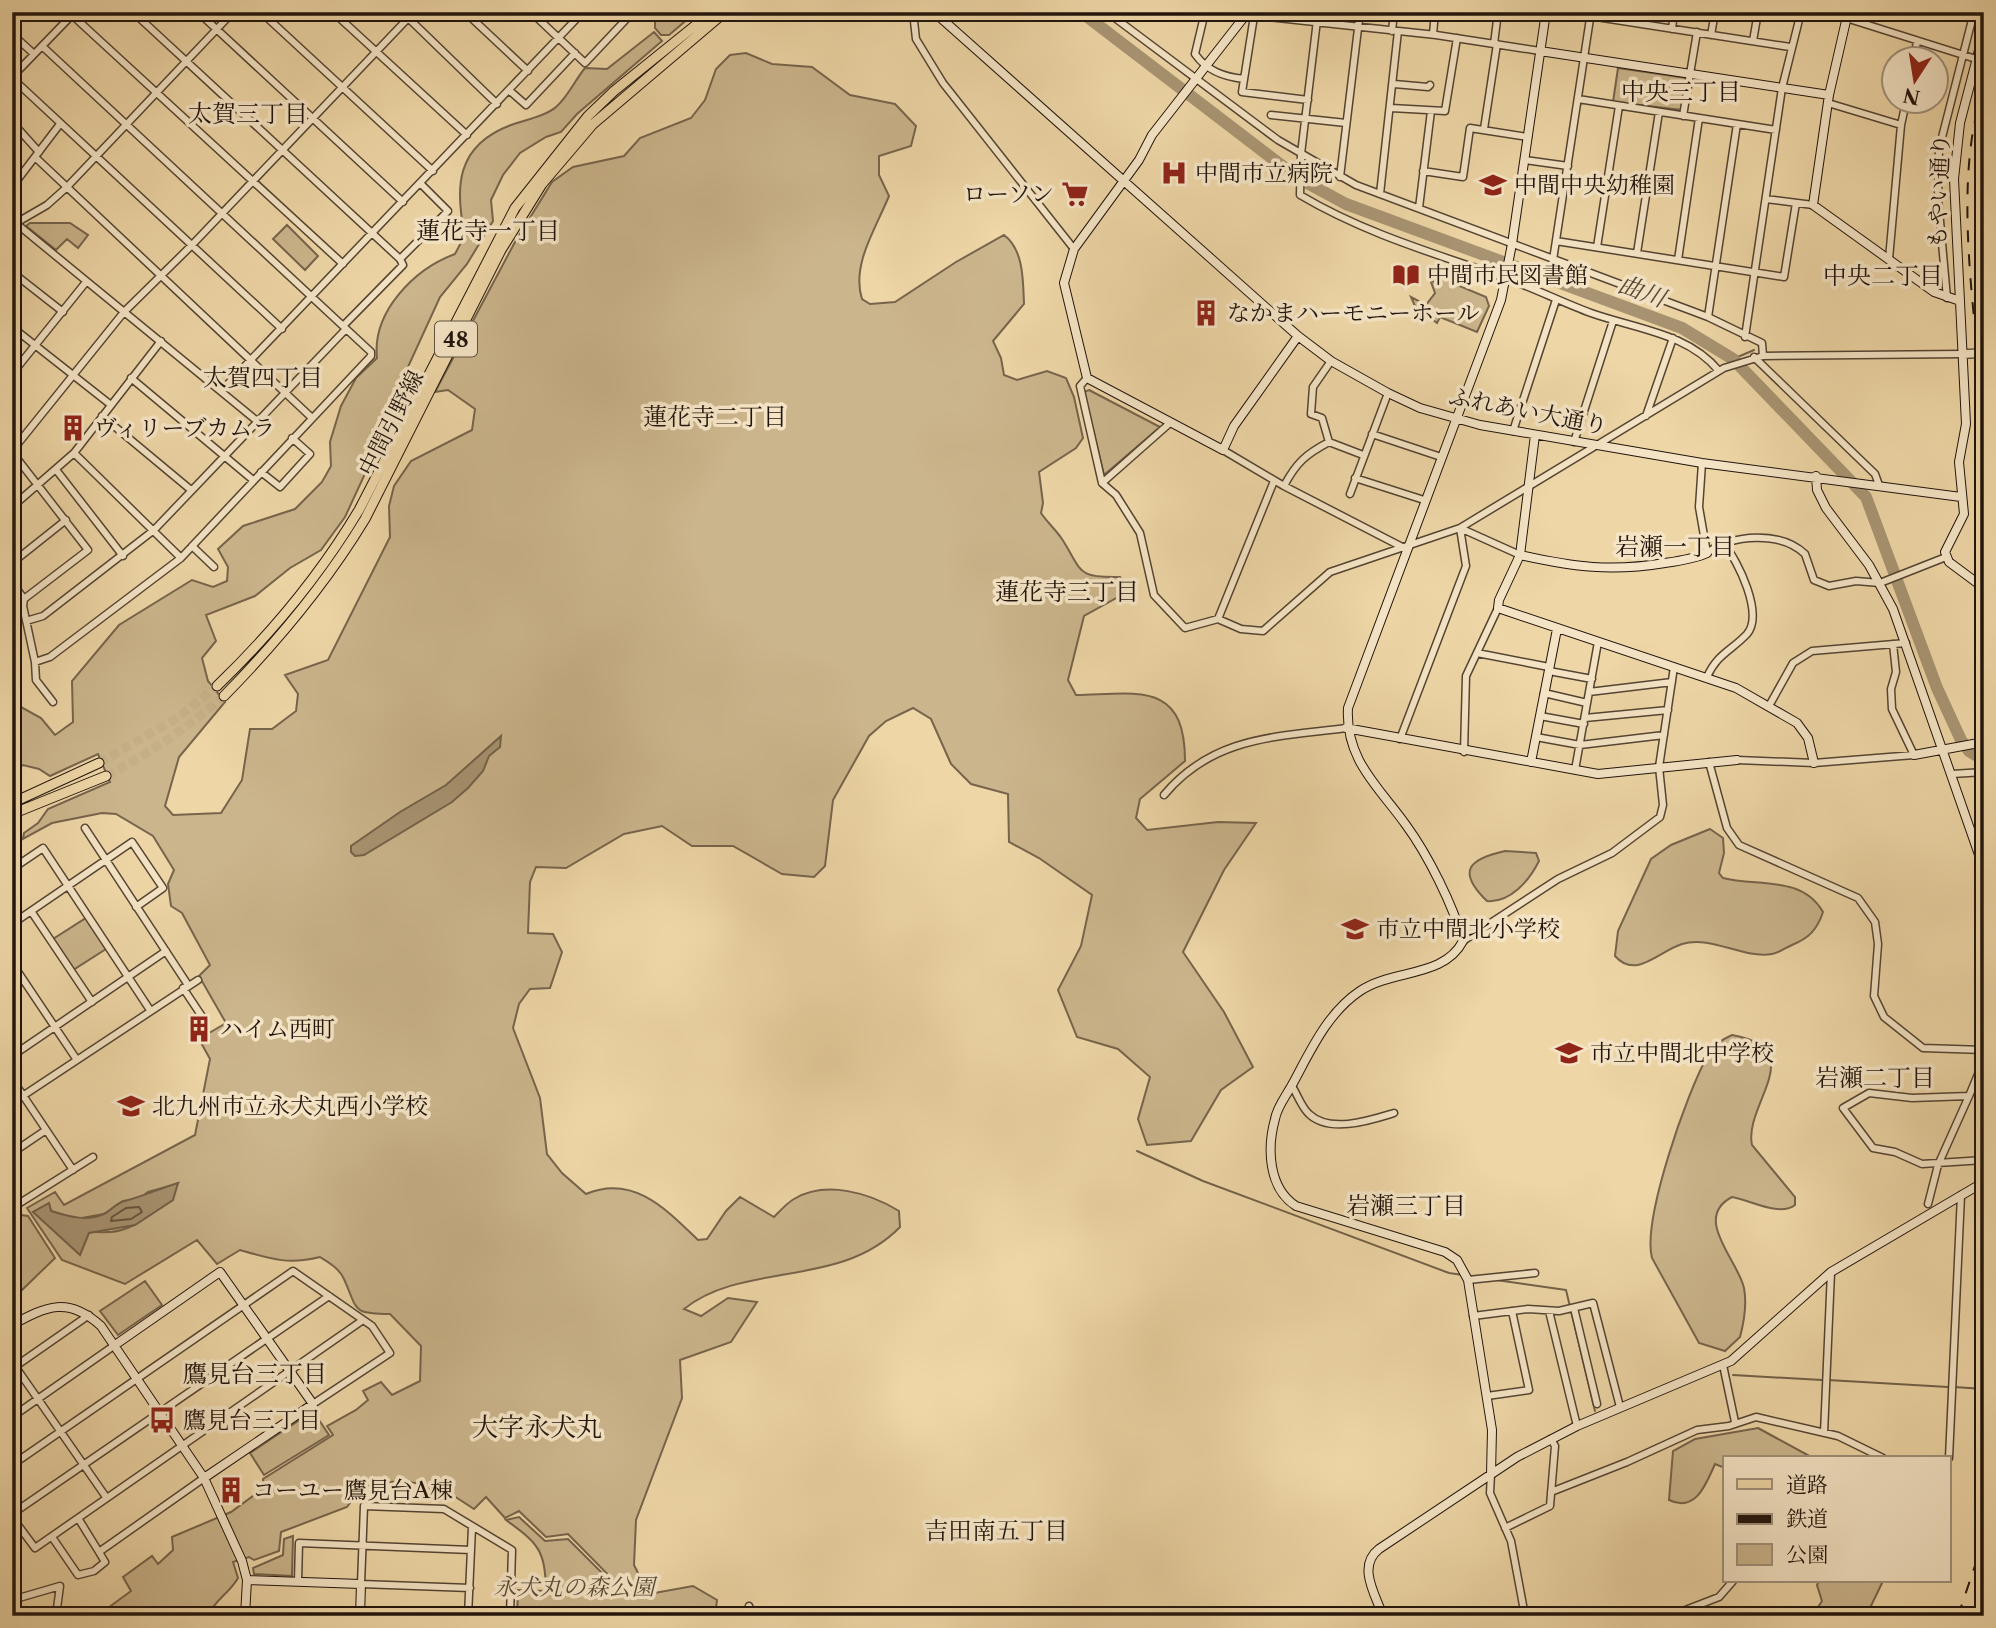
<svg xmlns="http://www.w3.org/2000/svg" width="1996" height="1628" font-family="'Libre Caslon Text','Noto Serif JP',serif">
<style>
.green{fill:#cbb58c;stroke:#76644c;stroke-width:2;fill-rule:evenodd}
.water{fill:#a89472;stroke:#726149;stroke-width:2}
.lines{fill:none;stroke-linecap:round;stroke-linejoin:round}
.shore{stroke:#64543f;stroke-width:2}
.stream{stroke:#726149;stroke-width:2}
.river{stroke:#a89472;stroke-width:12}
.primary-tunnel{stroke:#c5af87;stroke-width:9;stroke-dasharray:9 4.5;stroke-linecap:butt}
.street-casing{stroke:#544432;stroke-width:9}
.secondary-casing{stroke:#21140c;stroke-width:10}
.primary-casing{stroke:#21140c;stroke-width:11}
.street{stroke:#f4e4c5;stroke-width:6}
.secondary{stroke:#f4e4c5;stroke-width:8}
.primary{stroke:#eed6a6;stroke-width:9}
.rail{stroke:#21140c;stroke-width:2;stroke-dasharray:12 12;stroke-linecap:butt}
.labels{text-anchor:middle;dominant-baseline:central;stroke-width:7;stroke-linejoin:round;paint-order:stroke}
.shield{fill:#f4e4c5;stroke:#605244;stroke-width:2}
.shield-label{font-size:21px;font-weight:bold;fill:#21140c}
.poi-label{font-size:23px;fill:#21140c;stroke:#f4e4c5;text-anchor:start}
.street-label{font-size:23px;fill:#21140c;stroke:#f4e4c5}
.park-label{font-size:23px;font-style:italic;fill:#5c4c39;stroke:#f4e4c5}
.neighbourhood-label{font-size:24px;fill:#21140c;stroke:#f4e4c5}
.water-label{font-size:24px;font-style:italic;fill:#574735;stroke:#f4e4c5}
.quarter-label{font-size:26px;fill:#21140c;stroke:#f4e4c5}
</style>
<rect width="100%" height="100%" fill="#eed6a6"/>
<filter id="stains"><feTurbulence type="fractalNoise" baseFrequency=".00286" numOctaves="4"/><feColorMatrix values="0 0 0 0 .2 0 0 0 0 .09 0 0 0 0 .02 0 0 0 .5 -.17"/></filter>
<radialGradient id="worn" r=".72"><stop offset=".6" stop-color="#630" stop-opacity="0"/><stop offset="1" stop-color="#630" stop-opacity=".3"/></radialGradient>
<path class="green" d="M664,12H696L669,35H661L655,28V18Z
M654,32L662,41L577,114L561,132L546,137L520,153L503,175L491,200L493,221L467,264L440,297L374,441L364,476L345,517L321,550L290,568L255,596L206,615L216,641L202,658L208,681L225,702L179,757L165,806L173,815L221,813L242,780L250,729H272L296,711L298,694L285,675L328,660L390,537L389,506L394,486L411,461L472,430L475,409L448,390L435,392L515,242L552,182L573,167L624,156L640,138L691,118L705,100L716,69L730,55L746,53L772,64L812,67L850,95L895,104L916,126L911,146L879,156V175L889,196C876,228 851,265 862,299L870,304L895,302L956,262L1004,235C1024,250 1023,281 1024,304L993,341L1001,358L1004,375L1017,380L1047,371L1066,378L1074,397L1083,438L1076,448L1039,472L1043,503L1041,513C1047,522 1056,530 1062,539C1083,572 1076,578 1120,577L1129,591L1084,616L1068,680L1076,695C1137,694 1185,680 1185,761L1140,799L1136,818L1147,830L1218,822L1256,823L1224,870L1183,952L1224,1012L1253,1067L1221,1090L1191,1141L1147,1145L1138,1119L1150,1077L1118,1049L1077,1037L1058,990L1081,946L1092,895L1039,858L1009,842L1008,794L971,784L951,764L931,719L913,708L886,721L869,736L833,800L825,866L814,877L782,874L733,846H692L662,826L624,834L566,868L536,867L530,882L528,933L553,934L562,952L550,988L530,989L519,1004L513,1028L540,1098L547,1154L562,1173L586,1194C633,1174 666,1209 698,1240L707,1239L726,1211L740,1197L774,1217C780,1211 787,1203 794,1199C826,1180 870,1193 899,1211L900,1227C840,1289 744,1261 684,1309L701,1316L728,1298L757,1302L731,1342L680,1360L682,1398L636,1520L634,1565L647,1591L627,1594L568,1534L546,1537L519,1511L505,1518L486,1497L474,1509L451,1494L440,1498C419,1474 388,1481 361,1488L347,1507L281,1532L279,1551L254,1560L249,1557L233,1562L238,1578C229,1594 215,1599 208,1616H129L126,1607L97,1616L131,1591L123,1577L152,1556L158,1564L173,1550L172,1537L231,1512L264,1488L263,1479L333,1435L327,1426L356,1410L368,1400L363,1391L381,1382L392,1395L420,1381L421,1346L390,1314C351,1314 358,1310 344,1279C339,1268 329,1263 320,1257C288,1265 271,1259 240,1250L217,1264L197,1240L125,1284L62,1260L27,1208L55,1192L64,1205L195,1135L210,1059L199,1039L226,1023L199,976L210,965L182,913L171,906L168,884L174,870L153,836L116,814L102,813L52,823L23,839L24,833L38,823L48,809L110,782L98,754L50,776L39,769L23,765L12,774V702L41,718L55,735L73,722L72,681L119,625L192,580L213,587L227,581L228,567L218,549L243,526L295,509L322,482L331,466L330,442L341,406L356,378L377,358C372,312 414,269 455,254L465,235C454,186 457,145 511,125C525,120 546,116 556,107C568,97 575,80 585,68L607,69ZM177,1184C165,1196 149,1218 134,1225C100,1243 65,1224 34,1212L49,1204L51,1211L76,1219L104,1214L123,1201L139,1199L148,1192Z
M1618,68L1687,78L1682,110L1613,102Z
M30,223H70L88,235L78,248L67,239L56,250L26,226Z
M287,225L318,256L305,270L273,239Z
M1449,278L1457,285L1486,297L1489,306L1477,332L1440,317L1437,323L1415,306L1411,297L1426,305L1435,293L1431,282Z
M1089,390L1160,427L1104,475L1084,392Z
M1710,829L1723,838L1724,853L1719,873L1723,878C1757,887 1802,875 1823,912C1817,930 1809,938 1792,945C1785,948 1779,953 1772,954C1742,959 1712,935 1682,944C1659,951 1636,980 1615,956L1618,931L1651,859L1671,845Z
M1505,851L1536,853L1539,861C1529,881 1510,903 1487,901C1456,871 1469,859 1505,851Z
M86,918L106,949L73,970L53,939Z
M1732,1035C1812,1049 1743,1105 1752,1145L1795,1197V1205C1780,1217 1750,1200 1732,1197C1692,1218 1738,1260 1744,1288C1747,1304 1744,1322 1740,1337L1725,1351L1699,1343L1652,1258C1642,1220 1687,1092 1708,1055C1714,1045 1721,1040 1732,1035Z
M14,1214L28,1216L55,1258L22,1290L12,1272Z
M145,1281L162,1305L118,1335L100,1311Z
M313,1411L329,1435L264,1475L250,1453Z
M1758,1428L1813,1458H1725V1468L1715,1464C1706,1484 1696,1513 1669,1500L1673,1451L1695,1439Z
M519,1517L545,1541L568,1539L627,1598L693,1586L717,1600L715,1616H517L518,1590L546,1591C545,1550 539,1544 506,1520Z
M293,1536L292,1576L254,1574L253,1568L283,1555L284,1539Z
M1819,1581H1883L1869,1610L1871,1616H1812L1822,1601L1817,1585Z"/>
<path class="water" d="M501,736L500,747L489,756L483,771L468,788L452,802L364,855L355,856L351,852V846L400,812L446,785Z
M178,1183L173,1200L135,1225L89,1233L80,1255L33,1212L49,1203L51,1211C70,1217 88,1222 106,1213C112,1209 118,1202 125,1201C143,1196 159,1189 178,1183Z"/>
<g class="lines">
<path class="shore" d="M139,1207L142,1212L131,1219L111,1221L112,1217L126,1208Z"/>
<path class="stream" d="M1733,359L1754,350
M1137,1151L1203,1181L1449,1273L1463,1275
M1496,1280L1566,1290L1595,1411
M1733,1375L1822,1380
M1828,1380L1948,1387
M1954,1387L1984,1389"/>
<path class="river" d="M1081,12L1298,178L1346,204L1682,328L1733,359L1866,497L1937,688L1961,740L1969,751L1984,760"/>
<path class="primary-tunnel" d="M99,763L179,717L217,686
M106,776C150,753 187,728 224,696"/>
<g class="street-casing">
<path id="street" d="M133,12L400,259
M198,12L403,202
M261,12L433,171
M333,12L467,135
M402,12L497,104
M465,12L528,71
M531,12L585,63L633,12
M913,12L916,39L943,83L1074,249
M1107,12L1278,140L1356,185L1708,317L1762,343L1763,356
M1205,12L1195,54C1207,71 1224,77 1244,79
M1221,12L1436,35L1540,51
M1318,12L1301,154L1300,195C1364,233 1433,253 1502,277C1532,287 1561,302 1591,313C1636,329 1688,333 1719,371
M72,15L343,264
M1254,16L1242,92L1308,100
M1590,16L1790,47
M1846,18L1976,59
M1672,29L1674,12
M1392,31L1394,12
M12,34L34,54
M1433,34L1435,12
M1711,35L1715,12
M1753,41L1758,12
M1494,44L1498,12
M1914,60L1917,41
M12,77L74,13
M12,78L282,329
M1394,84L1428,87L1430,85
M510,91L526,105L575,53
M1578,99L1776,130
M1828,103L1901,125
M1391,108L1445,111L1457,38
M1271,115L1346,123
M1683,116L1697,32
M12,122L39,152
M1484,129L1497,44
M35,157L312,418
M1525,160L1568,166
M1423,171L1463,177L1470,128L1528,137
M1340,177L1360,12
M12,187L60,124
M1380,194L1398,31
M1766,199L1813,205
M1419,208L1431,111
M12,220L257,421
M16,223L47,205L66,188L233,12
M1556,241L1784,277L1796,203
M1597,247L1619,106
M1637,253L1659,112
M1889,259L1901,125L1906,102
M1553,260L1591,12
M1678,260L1699,118
M12,272L63,312
M1947,298L1938,199L1939,149L1974,12
M1708,317L1737,124
M343,326L403,265L400,259L448,211L421,184
M12,327L111,405
M1745,337L1782,88L1801,12
M1754,357L1875,474L1879,485
M12,374L86,282
M131,378L253,480
M1087,378L1080,386L1102,483L1116,495L1140,533L1154,595L1185,628L1218,619L1241,629L1263,631L1330,572L1460,528L1724,368L1763,356L1963,354
M222,390L583,12
M102,416L191,490
M1646,416L1673,338
M1513,431L1556,300
M1372,434L1441,457
M1329,442L1363,455
M1574,442L1613,321
M1223,450L1284,486L1406,549
M12,451L124,312L192,245L414,12
M12,452L88,550L24,599
M74,453L181,558
M1702,463L1699,507L1707,553C1732,534 1781,531 1805,554L1814,580L1829,586L1856,581L1880,583L1946,557
M57,471L123,556
M261,472L280,487L310,454L292,438
M1355,478L1424,500
M1102,483L1170,423
M1284,486C1296,463 1306,454 1329,442L1322,418L1311,414L1313,387L1331,361
M1350,494L1388,393
M12,507L74,453L161,341
M1460,528L1520,555
M192,546L214,567
M12,563L66,520
M12,582L24,599L23,606L35,662L36,680L53,702
M1218,619L1274,481
M26,621L43,616L154,530L346,329
M1477,653L1549,667
M35,662L50,657L181,558L371,356V352L42,46
M1549,671L1592,679
M1707,677C1717,654 1731,651 1747,634C1764,614 1738,561 1724,544
M1589,692L1672,682
M1544,693L1587,703
M1769,706L1793,663L1812,651L1906,643
M1540,716L1584,724
M1585,718L1668,710
M1536,737L1580,745L1664,735
M1400,739L1466,566L1460,528
M1464,752L1466,676L1498,608
M1737,760L1814,763L1914,755L1892,709L1891,689L1896,672L1893,644
M1709,762L1727,828L1739,845L1858,898L1875,922L1878,944L1874,996L1884,1017L1923,1048L1984,1050
M1575,770L1598,642
M1952,774L1984,772
M1164,795C1213,736 1277,737 1346,728
M85,828L188,985
M12,869L43,848L150,1010
M31,911L92,1002
M12,924L132,842L163,888L136,907
M1463,941L1558,879L1612,853L1660,817L1663,805L1659,767L1674,667
M12,963L77,1060
M183,988L203,1018
M12,1043L18,1052
M12,1056L166,951
M1984,1060L1969,1096L1912,1098L1869,1093L1843,1108L1873,1148L1895,1152L1922,1164L1984,1160
M12,1079L73,1170
M1292,1086C1297,1094 1302,1108 1309,1114C1330,1134 1371,1120 1394,1113
M12,1103L198,980
M12,1153L46,1130
M1928,1204L1938,1165L1969,1096
M12,1208L93,1157
M1468,1280L1535,1273
M1574,1308L1597,1404
M1549,1311L1577,1426
M1473,1316L1528,1309L1559,1311L1593,1303L1620,1407
M1723,1365L1735,1422
M15,1366L106,1497
M13,1368L89,1315
M1487,1396L1529,1390L1512,1311
M12,1417L115,1345
M1824,1433L1831,1272
M1949,1458L1961,1195
M12,1465L293,1271L372,1326L390,1353L313,1404
M1491,1474L1490,1493L1511,1541L1525,1616
M1551,1492L1627,1462L1697,1430L1729,1426L1756,1417L1838,1436L1883,1458
M12,1514L329,1296
M12,1517L35,1548L363,1320
M78,1518L99,1552L204,1478
M1505,1528L1550,1506L1555,1446L1551,1439
M52,1537L78,1575L94,1571L105,1562L99,1552
M298,1581L299,1543L471,1550
M470,1588L361,1584L364,1506L444,1509L512,1550L510,1616
M12,1600L60,1586L56,1616
M749,1606L753,1616
M468,1616L472,1527
M1582,1616H1626
M1670,1616L1719,1597L1733,1581"/>
</g>
<g class="secondary-casing">
<path id="secondary" d="M934,12L1298,336L1331,361L1388,393L1420,408L1480,425L1702,463L1961,497
M1248,12L1152,135L1139,160L1074,249L1064,283L1087,378L1223,450L1234,426L1298,336
M1848,12L1829,95L1813,205L1934,292L1960,301
M1984,31L1960,123L1954,179L1966,424L1959,462L1964,514L1945,552L1949,562L1984,588
M1540,51L1829,95
M1963,354L1984,353
M1535,435L1520,555L1499,600L1498,608L1736,688L1797,723L1808,738L1814,763
M1816,476L1817,490L1826,508L1869,565L1893,609L1984,869
M1520,555C1574,567 1611,572 1665,563C1679,561 1694,559 1707,553
M1346,728L1598,774L1737,760
M1914,755L1984,742
M1531,762L1557,629
M12,1325C47,1306 68,1296 101,1326L204,1478L242,1561L247,1580L245,1616
M115,1345L220,1272L313,1404L204,1478
M1491,1474L1492,1430L1468,1280L1457,1260L1445,1252L1296,1206C1268,1188 1267,1148 1275,1119C1277,1107 1286,1096 1292,1085C1310,1052 1327,1013 1360,991C1392,969 1444,978 1463,941C1453,905 1428,855 1406,825C1379,787 1345,760 1348,708L1501,300L1512,244L1546,12
M247,1580L361,1584L360,1616
M1383,1616C1375,1594 1357,1566 1379,1549L1517,1457L1577,1426L1731,1361L1831,1272L1984,1182"/>
</g>
<g class="primary-casing">
<path id="primary" d="M217,686C273,632 319,577 359,510L515,208L588,116L614,91L712,12
M224,696C278,641 325,585 365,519L501,250L542,184L593,124L725,12
M12,803L99,763
M12,814L106,776"/>
</g>
<use href="#street" class="street"/>
<use href="#secondary" class="secondary"/>
<use href="#primary" class="primary"/>
<path class="rail" d="M1984,88C1951,180 1976,319 1984,417
M1984,149L1981,185L1984,256
M1958,1616L1984,1539"/>
</g>
<defs>
<g id="hospital-bare" transform="scale(2.1)"><path d="M-5-5h3v3.5h4V-5h3V5h-3V1.5h-4V5h-3Z" fill="#8f2418" stroke="#f4e4c5" stroke-width="2.5" paint-order="stroke"/></g>
<g id="school-bare" transform="scale(2.1)"><path d="M0-5L7-2L0 1L-7-2ZM-4 1L0 2.5L4 1V4Q0 6-4 4Z" fill="#8f2418" stroke="#f4e4c5" stroke-width="2.5" paint-order="stroke"/></g>
<g id="supermarket-bare" transform="scale(2.1)"><path d="M-6-5.5h2.5l.6 2H6L4.5 2H-2.5L-4.4-4H-6ZM-1.5 3.2a1.3 1.3 0 1 0 .1 0ZM3 3.2a1.3 1.3 0 1 0 .1 0Z" fill="#8f2418" stroke="#f4e4c5" stroke-width="2.5" paint-order="stroke"/></g>
<g id="library-bare" transform="scale(2.1)"><path d="M-6-4Q-3-5.5-.7-3.5V5Q-3 3-6 4ZM6-4Q3-5.5 .7-3.5V5Q3 3 6 4Z" fill="#8f2418" stroke="#f4e4c5" stroke-width="2.5" paint-order="stroke"/></g>
<g id="building-bare" transform="scale(2.1)"><path d="M-4-6H4V6H1V3H-1V6H-4ZM-2.5-4.3h1.7v1.8h-1.7ZM.8-4.3h1.7v1.8H.8ZM-2.5-1h1.7V.8h-1.7ZM.8-1h1.7V.8H.8Z" fill="#8f2418" stroke="#f4e4c5" stroke-width="2.5" paint-order="stroke"/></g>
<g id="bus-bare" transform="scale(2.1)"><path d="M-5-6H5V4H4V6H2V4H-2V6H-4V4H-5ZM-3.5-4V0h7V-4ZM-3.5 1.2v1.5H-2V1.2ZM2 1.2v1.5H3.5V1.2Z" fill="#8f2418" stroke="#f4e4c5" stroke-width="2.5" paint-order="stroke"/></g>
</defs>
<g fill-rule="evenodd">
<use href="#hospital-bare" x="1174" y="173"/>
<use href="#school-bare" x="1493" y="185"/>
<use href="#supermarket-bare" x="1075" y="194"/>
<use href="#library-bare" x="1406" y="275"/>
<use href="#building-bare" x="1206" y="313"/>
<use href="#building-bare" x="73" y="428"/>
<use href="#school-bare" x="1355" y="929"/>
<use href="#building-bare" x="199" y="1029"/>
<use href="#school-bare" x="1569" y="1053"/>
<use href="#school-bare" x="131" y="1106"/>
<use href="#bus-bare" x="162" y="1420"/>
<use href="#building-bare" x="231" y="1490"/>
</g>
<g class="labels">
<rect class="shield" x="435" y="321.5" width="42" height="35" rx="5"/>
<g class="shield-label">
<text x="456" y="339">48</text>
</g>
<g class="poi-label">
<text x="1195" y="173">中間市立病院</text>
<text x="1514" y="185">中間中央幼稚園</text>
<text x="1054" y="194" text-anchor="end">ローソン</text>
<text x="1427" y="275">中間市民図書館</text>
<text x="1227" y="313">なかまハーモニーホール</text>
<text x="94" y="428">ヴィリーブカムラ</text>
<text x="1376" y="929">市立中間北小学校</text>
<text x="220" y="1029">ハイム西町</text>
<text x="1590" y="1053">市立中間北中学校</text>
<text x="152" y="1106">北九州市立永犬丸西小学校</text>
<text x="183" y="1420">鷹見台三丁目</text>
<text x="252" y="1490">コーユー鷹見台A棟</text>
</g>
<g class="street-label">
<text transform="translate(1939 191) rotate(-88)">もやい通り</text>
<text transform="translate(1528 411) rotate(11)">ふれあい大通り</text>
<text transform="translate(391 423) rotate(-63)">中間引野線</text>
</g>
<g class="park-label">
<text x="574" y="1587">永犬丸の森公園</text>
</g>
<g class="neighbourhood-label">
<text x="1681" y="91">中央三丁目</text>
<text x="248" y="113">太賀三丁目</text>
<text x="488" y="230">蓮花寺一丁目</text>
<text x="1883" y="275">中央二丁目</text>
<text x="263" y="377">太賀四丁目</text>
<text x="715" y="416">蓮花寺二丁目</text>
<text x="1675" y="546">岩瀬一丁目</text>
<text x="1067" y="591">蓮花寺三丁目</text>
<text x="1875" y="1077">岩瀬二丁目</text>
<text x="1406" y="1205">岩瀬三丁目</text>
<text x="255" y="1373">鷹見台三丁目</text>
<text x="996" y="1530">吉田南五丁目</text>
</g>
<g class="water-label">
<text transform="translate(1642 291) rotate(20)">曲川</text>
</g>
<g class="quarter-label">
<text x="537" y="1427">大字永犬丸</text>
</g>
</g>
<rect width="1996" height="1628" fill="none" stroke="#eed6a6" stroke-width="42"/>
<rect x="14" y="14" width="1968" height="1600" fill="none" stroke="#21140c" stroke-width="3.5"/>
<rect x="21" y="21" width="1954" height="1586" fill="none" stroke="#21140c" stroke-width="2"/>
<rect x="1723" y="1456" width="228" height="126" fill="#f4e4c5" stroke="#a0917b" stroke-width="2"/>
<rect x="1737" y="1479" width="35" height="10" fill="#eed6a6" stroke="#a0917b" stroke-width="2"/>
<text x="1786" y="1492" font-size="21" fill="#21140c">道路</text>
<rect x="1737" y="1514" width="35" height="10" fill="#21140c" stroke="#a0917b" stroke-width="2"/>
<text x="1786" y="1526" font-size="21" fill="#21140c">鉄道</text>
<rect x="1737" y="1544" width="35" height="21" fill="#cbb58c" stroke="#a0917b" stroke-width="2"/>
<text x="1786" y="1562" font-size="21" fill="#21140c">公園</text>
<g transform="translate(1915 80) rotate(192)"><circle r="33" fill="#f4e4c5" stroke="#a0917b" stroke-width="2"/>
<path d="M0-5L12 26L0 18L-12 26Z" fill="#8f2418"/>
<text y="-10" font-size="19" font-weight="bold" text-anchor="middle" fill="#21140c">N</text>
</g>
<rect width="100%" height="100%" filter="url(#stains)"/>
<rect width="100%" height="100%" fill="url(#worn)"/>
</svg>
